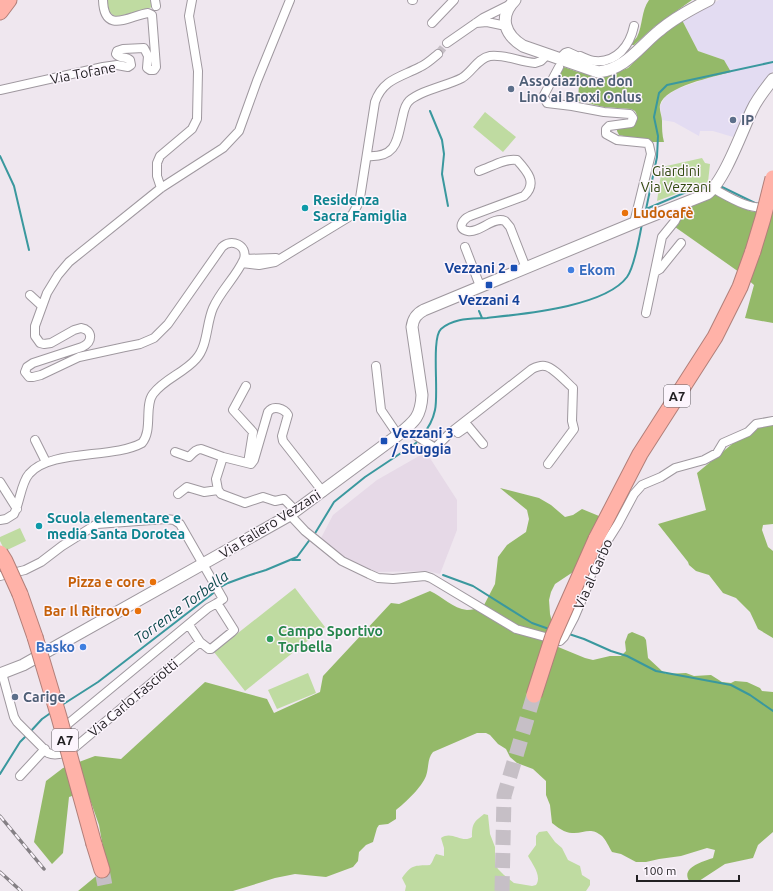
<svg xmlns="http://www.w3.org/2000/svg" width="773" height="891" font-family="Ubuntu,sans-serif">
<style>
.built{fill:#e6d9e7}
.industrial{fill:#e3dcf2}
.green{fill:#bfdba1}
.forest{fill:#94b969}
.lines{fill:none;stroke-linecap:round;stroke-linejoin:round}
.stream{stroke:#3a989e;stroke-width:2}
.street-tunnel{stroke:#c6bfc6;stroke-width:8;stroke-dasharray:8 4;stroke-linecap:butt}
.highway-tunnel{stroke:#c6bfc6;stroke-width:15;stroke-dasharray:15 8;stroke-linecap:butt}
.street-casing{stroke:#9f989f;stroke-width:10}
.secondary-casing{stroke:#9f989f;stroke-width:13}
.highway-casing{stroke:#b17f79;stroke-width:17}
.street{stroke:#fff;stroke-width:8}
.secondary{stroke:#fff;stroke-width:11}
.highway{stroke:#ffb2a8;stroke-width:15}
.rail-casing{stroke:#858085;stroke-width:3.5}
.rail{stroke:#fcf5fd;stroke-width:2;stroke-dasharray:6;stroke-linecap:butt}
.highway-bridge-casing{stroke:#b17f79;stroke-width:17;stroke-linecap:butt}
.highway-bridge{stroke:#ffb2a8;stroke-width:15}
.service-dot{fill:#5c6f8a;stroke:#fcf5fd;stroke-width:1.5}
.culture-dot{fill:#0f9aa8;stroke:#fcf5fd;stroke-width:1.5}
.food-dot{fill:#e8710a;stroke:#fcf5fd;stroke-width:1.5}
.transit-dot{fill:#1a4fb4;stroke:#fcf5fd;stroke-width:1.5}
.shop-dot{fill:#3f7fe0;stroke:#fcf5fd;stroke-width:1.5}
.leisure-dot{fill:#2e9e5b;stroke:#fcf5fd;stroke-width:1.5}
.labels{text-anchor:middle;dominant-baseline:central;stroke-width:3;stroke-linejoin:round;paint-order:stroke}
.shield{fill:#fcf5fd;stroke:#635f64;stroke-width:1}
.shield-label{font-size:13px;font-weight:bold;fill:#211f22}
.street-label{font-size:14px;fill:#211f22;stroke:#fcf5fd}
.service-label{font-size:14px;font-weight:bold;fill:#4e5e75;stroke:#fcf5fd;text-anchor:start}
.park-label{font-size:14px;fill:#334a11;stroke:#fcf5fd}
.culture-label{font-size:14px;font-weight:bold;fill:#0d838f;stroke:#fcf5fd;text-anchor:start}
.food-label{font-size:14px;font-weight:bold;fill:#c56008;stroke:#fcf5fd;text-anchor:end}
.transit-label{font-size:14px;font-weight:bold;fill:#164399;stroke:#fcf5fd;text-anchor:end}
.shop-label{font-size:14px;font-weight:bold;fill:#366cbe;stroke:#fcf5fd;text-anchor:start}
.leisure-label{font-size:14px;font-weight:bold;fill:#27864d;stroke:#fcf5fd;text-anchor:start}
.water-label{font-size:15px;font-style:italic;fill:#0c494c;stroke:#fcf5fd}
</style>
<rect width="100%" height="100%" fill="#efe7ef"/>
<path class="built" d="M426,452L457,500V530L440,574L427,571L377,572L345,559L320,540L333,515L377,480Z"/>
<path class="industrial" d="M719,0H773V71L746,110L733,137L713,131H700L699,136L674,122L662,120L660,106L665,97L677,89L700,81L724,60L698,51L682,20Z"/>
<path class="green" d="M106,0H152L153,7L116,17L109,12Z
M485,112L516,137L503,152L473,127Z
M702,158L705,163L710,164L708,182L657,201L662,167Z
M20,528L26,541L5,551L0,541V537Z
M295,588L325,627L245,691L214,652Z
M308,673L316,693L277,709L268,690Z
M484,814L488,815L490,834L495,847V864L498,869L504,875L514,883L532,886L536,885C542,876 533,865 528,856L536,845V836L539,832L547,831L555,842L562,848L568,860L580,866L582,875L590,880V885L586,891H405L406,886L402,878C412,864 414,866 430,865C433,862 433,858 436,854L444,856V848L441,838C452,830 462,844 472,837C472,823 474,822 484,814Z"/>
<path class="forest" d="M649,0H692L654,27L634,45H631C632,42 635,40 637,37C643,25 641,11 649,0Z
M682,20L698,51L724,60L731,72C714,77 665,86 660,105C659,110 662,116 662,121C662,128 662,135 664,142H652L619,135L617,131V127L634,124L637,115L635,111L631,109L604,107L578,101L579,84L576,80L564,76L560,81L556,80L561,70L564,67L578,72L598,76L608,75L620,71L628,68L663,34Z
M712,193L750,211L763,213L773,211V323L745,318L754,285L739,272L675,227L686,209Z
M773,423V524L763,525L762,530L768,547L773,551V638L758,629L750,612L736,598L723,593L709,575L696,571L689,565L688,562L658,524L706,510L697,473L737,440L755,427Z
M500,488L539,498L551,505L565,517L573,515L582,509L599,516L573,572L555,584L551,592L549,600L550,614L553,626L546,642L585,658L593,660L610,656H621L626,651L625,642L628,634L632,632L644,637L646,640L648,658L662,671L666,674L686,673L694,676L711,675L722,682L731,683L735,681L747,682L760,688L762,691L773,692V832L758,845L753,858L725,864L699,881L690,882C679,868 704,861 713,858L715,850L707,848L681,856L659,859L646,862H636L621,854L612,852C609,847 606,840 602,836C590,826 584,834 572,833C565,833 557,827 552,823L550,805L546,795V781L533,769L517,763L510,757L506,749L498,744L490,735L486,733H477L433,752C427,759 429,768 426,776C422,787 405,803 396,810V819L388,824L379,825L377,828L373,842L366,845L359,852L358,861L353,867L326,877L295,874L275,878L233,891H78L95,877L107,871V863L102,842L99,825L87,791L69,797L63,853L52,864L34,842L46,781L63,768L95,756L121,759L205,682L267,699L274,713L320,692L323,676L391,603L399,604L430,591C442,596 453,609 467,610C472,610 478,608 483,607L495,584L498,557L507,545L526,532L529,519L527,510Z"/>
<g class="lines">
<path class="stream" d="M430,111L442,140L444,154L442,174L448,206
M0,156L14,186L29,250
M720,186L757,204
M646,209L684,193L710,186
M645,214L657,157L658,136L654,117L659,93L667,85L773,62
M479,311L482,318
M421,437C428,429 433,420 435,410C439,393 431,338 441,329C454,318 470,319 487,318C522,314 605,307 627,277C635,266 639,238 642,224
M314,535L334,502L365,477L416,443L418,440
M292,560H300
M443,575L473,586L532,623L549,629
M219,588L228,583L247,576L266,570L297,557L311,538
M569,634L584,639L611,651L627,656L656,671L731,685L750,695L773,711
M62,705L98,682L216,591
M30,732L42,719L52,712
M0,774L20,742L27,735"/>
<path class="street-tunnel" d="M438,54L447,43"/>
<path class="highway-tunnel" d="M102,870L106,891
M502,891L504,796L534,695"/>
<g class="street-casing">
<path id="street" d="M155,0L156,6
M412,0H413
M432,23L454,0
M476,23L487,22L506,26
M447,43L483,18L511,4
M563,55L565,53L568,52L579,57
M576,65L580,56C585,58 590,61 595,61C617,63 630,45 634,26
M559,67L544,95V97L547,103L572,106L604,112L630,114L633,118L631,123L609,126L606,129V134L617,140L647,143L649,145L651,154L634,223
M0,90L103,67L117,65L128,67L131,65L130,60C126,56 119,59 116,54L117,51L123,49L144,48L148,56L147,68L150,70H154L156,67L152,15L148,13C129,16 104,35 103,0
M367,156C398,158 397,139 403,115C404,110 405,105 409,101C421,90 447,86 462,78C472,72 478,58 490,56C505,54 520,62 535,63L541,61L547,55
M479,171C491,167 505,158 517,160C527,171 538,183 524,196L470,216C463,219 456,229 468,231C480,233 493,216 505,221L510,227L526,268
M161,188L157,176V163L160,156L192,129L197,119L198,71L189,16L192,0
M714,189C729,197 752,212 768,206
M465,247L480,286
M244,259L276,258
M242,263L259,265L275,262L352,215L357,206L360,198L375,102C383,79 401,77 420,67C427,64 432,59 438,54
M655,272L660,269L681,243
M30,295L42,306
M646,313L662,237L675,221L684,203
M376,366L381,410L398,435
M246,386L233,410L253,432L248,463
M406,429L435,448L450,433L532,369C536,367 540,365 545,366C553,367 566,382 573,388L572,421L574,429L548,464
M458,433L468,426L483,444
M35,440L46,462
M175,452L189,457C193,453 196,449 201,449L223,457L251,464L254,460L268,412C273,405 284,408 288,415L282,436L283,441L323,492
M223,457L216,479L218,490L221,494L245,503L263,497L275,501L284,499L296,511
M0,482L17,509
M178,494L187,487L204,492L218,490
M290,515L305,531L342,561L369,574L378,578L393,579L425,576L431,578L516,629L560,641L564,637L574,618L588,585L594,565L606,543L618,524L634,494L642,485L661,477L675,468L704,460L717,453L723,443L748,432L756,424L773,421
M0,520L6,519L14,514C20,502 21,483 29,474C50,449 113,459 142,443C153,430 144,406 153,394C164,379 184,373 196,359C208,346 206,324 213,308C221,290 236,277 244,259C248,245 231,238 222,247L168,324L154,338L140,344L125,347L79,357L41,375L33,377H29L25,372L27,367L33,363L82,347C93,342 93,330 81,328L74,330L51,343L44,344L40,343L35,336V326L47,293L58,275L69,262L161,188L223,148L239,131L257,81L290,0
M0,576L25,570L41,562L62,546L97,524L166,519L174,520L180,524L223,599L217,603L234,630L232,632L211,649H209L200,642L73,749C65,752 57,757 48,753L17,722L14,717L2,673
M189,625L200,642
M68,732L66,726L69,723L208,608L217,603
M20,776L45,749"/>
</g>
<g class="secondary-casing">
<path id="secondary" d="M515,0C498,17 505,35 523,46L598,72C625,70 640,46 659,31C674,18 691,9 709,0
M0,674L23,665L290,515L398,435C414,422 421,417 422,395L412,327C413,319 416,314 424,310L634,223L707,194C724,182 742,131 752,110C757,99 765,89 773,79"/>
</g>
<g class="highway-casing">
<path id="highway" d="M0,12L9,0
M596,539L640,454L715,337L740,287L753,251
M20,594L35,637
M94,844L102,870"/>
</g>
<use href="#street" class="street"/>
<use href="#secondary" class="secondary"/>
<use href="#highway" class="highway"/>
<g class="rail-casing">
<path id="rail" d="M0,816L44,869
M0,872L21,891"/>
</g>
<use href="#rail" class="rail"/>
<g class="highway-bridge-casing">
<path id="highway-bridge" d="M753,251L763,218L773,178
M0,553L5,561L20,594
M35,637L59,717L94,844
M534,695L553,636L596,539"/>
</g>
<use href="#highway-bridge" class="highway-bridge"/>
</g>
<g class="service-dot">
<circle cx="511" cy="89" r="4"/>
<circle cx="733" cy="120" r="4"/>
<circle cx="15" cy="697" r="4"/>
</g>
<g class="culture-dot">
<circle cx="305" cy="208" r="4"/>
<circle cx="39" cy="526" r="4"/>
</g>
<g class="food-dot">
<circle cx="625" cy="213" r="4"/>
<circle cx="153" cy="582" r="4"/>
<circle cx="138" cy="611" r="4"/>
</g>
<g class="transit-dot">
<rect x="510" y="264" width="8" height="8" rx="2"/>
<rect x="485" y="281" width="8" height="8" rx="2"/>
<rect x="380" y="437" width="8" height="8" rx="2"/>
</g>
<g class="shop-dot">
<circle cx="571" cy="270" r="4"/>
<circle cx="83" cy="647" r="4"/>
</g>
<circle class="leisure-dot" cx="270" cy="639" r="4"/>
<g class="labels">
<g class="shield">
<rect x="664" y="385" width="26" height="22" rx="3"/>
<rect x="52" y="729" width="26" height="22" rx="3"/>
</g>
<g class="shield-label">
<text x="677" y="396">A7</text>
<text x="65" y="740">A7</text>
</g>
<g class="street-label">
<text transform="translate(83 73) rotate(-11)">Via Tofane</text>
<text transform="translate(270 524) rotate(-32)">Via Faliero Vezzani</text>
<text transform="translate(593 574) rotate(-66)">Via al Garbo</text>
<text transform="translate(133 698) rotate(-40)">Via Carlo Fasciotti</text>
</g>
<g class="service-label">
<text x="519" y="81">Associazione don<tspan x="519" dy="16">Lino ai Broxi Onlus</tspan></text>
<text x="741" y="120">IP</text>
<text x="23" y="697">Carige</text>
</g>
<g class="park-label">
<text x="676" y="171">Giardini<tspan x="676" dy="16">Via Vezzani</tspan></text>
</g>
<g class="culture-label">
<text x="313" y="200">Residenza<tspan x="313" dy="16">Sacra Famiglia</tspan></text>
<text x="47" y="518">Scuola elementare e<tspan x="47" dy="16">media Santa Dorotea</tspan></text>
</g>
<g class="food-label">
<text x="633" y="213" text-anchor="start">Ludocafè</text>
<text x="145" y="582">Pizza e core</text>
<text x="130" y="611">Bar Il Ritrovo</text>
</g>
<g class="transit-label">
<text x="506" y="268">Vezzani 2</text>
<text x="489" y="300" text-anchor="middle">Vezzani 4</text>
<text x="392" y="433" text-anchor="start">Vezzani 3<tspan x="392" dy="16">/ Stuggia</tspan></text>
</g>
<g class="shop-label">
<text x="579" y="270">Ekom</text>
<text x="75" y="647" text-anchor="end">Basko</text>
</g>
<g class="leisure-label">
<text x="278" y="631">Campo Sportivo<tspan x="278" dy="16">Torbella</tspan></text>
</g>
<g class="water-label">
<text transform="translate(181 607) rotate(-36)">Torrente Torbella</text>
</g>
</g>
<path d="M637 875v6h102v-6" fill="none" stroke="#211f22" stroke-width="2"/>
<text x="643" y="875" font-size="12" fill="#211f22" stroke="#fcf5fd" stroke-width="3" paint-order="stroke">100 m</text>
</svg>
